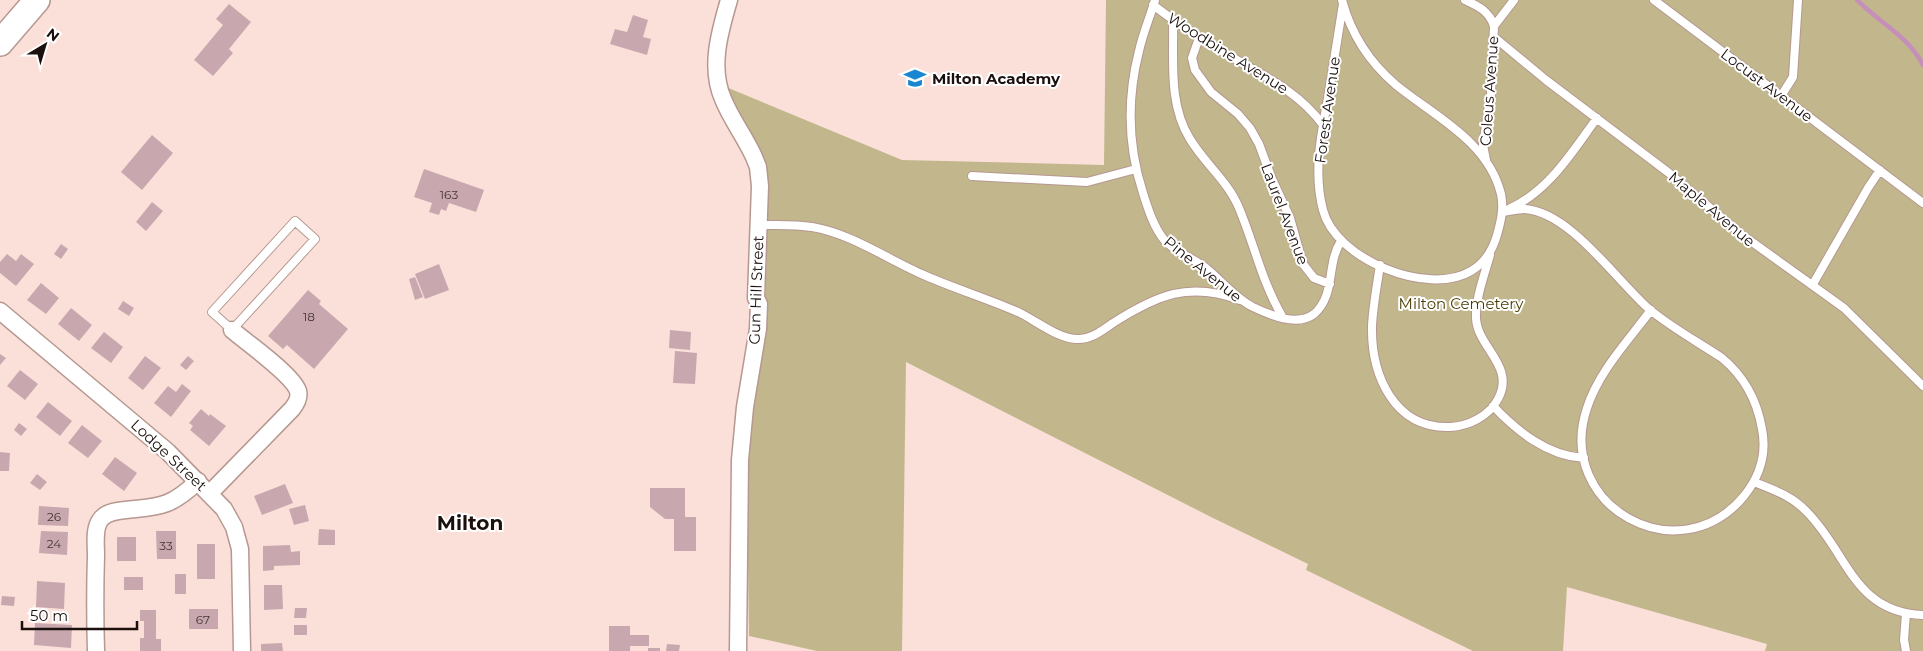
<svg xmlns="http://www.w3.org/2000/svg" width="1923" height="651" font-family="Montserrat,sans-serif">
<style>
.green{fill:#c2b68c}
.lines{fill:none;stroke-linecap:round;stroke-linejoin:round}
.stream{stroke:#c68fba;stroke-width:4.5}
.building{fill:#c8a8ae}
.service-casing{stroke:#b69890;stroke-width:10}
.minor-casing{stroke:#b69890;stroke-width:19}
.primary-casing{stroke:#b69890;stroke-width:28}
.service{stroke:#fff;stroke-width:8}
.minor{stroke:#fff;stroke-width:16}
.primary{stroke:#fff;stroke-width:25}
.labels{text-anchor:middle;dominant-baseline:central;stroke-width:4;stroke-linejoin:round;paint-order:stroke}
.number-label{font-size:12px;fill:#463636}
.street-label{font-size:15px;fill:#1b100e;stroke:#fff}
.poi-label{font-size:15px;font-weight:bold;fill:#1b100e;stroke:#fff;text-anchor:start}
.park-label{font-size:15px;fill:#4b3d06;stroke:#fff}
.district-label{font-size:20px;font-weight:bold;fill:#1b100e;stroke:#fff}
</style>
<rect width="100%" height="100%" fill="#fbe0d9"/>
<path class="green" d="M1106,0H1923V651H1765L1767,644L1567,587L1563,651H1473L1306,570L1308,564L1213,518L906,362L902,651H817L749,636L747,479L749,416L764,331L767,250L768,184C765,152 744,124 729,96L726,87L902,160L1104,165Z"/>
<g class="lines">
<path class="stream" d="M1857,0C1879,22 1908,36 1923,65"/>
</g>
<path class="building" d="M229,4L251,22L229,49L233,53L213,76L194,60L223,25L216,19Z
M633,15L648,20L643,37L651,39L647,55L610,44L615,29L627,32Z
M152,135L173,153L142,190L121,172Z
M424,169L484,190L476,212L449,203L446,211L441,209L439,215L429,212L432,203L414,197Z
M152,202L163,211L146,231L136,222Z
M61,244L68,249L61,259L54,254Z
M7,254L16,261L21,254L34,264L16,286L0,273V262Z
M439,264L449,290L425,299L415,274Z
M415,277L423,297L415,300L409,279Z
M41,283L59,298L46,314L27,300Z
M308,290L321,301L319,304L348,329L314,369L287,345L283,349L268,336Z
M123,301L134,308L129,316L118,309Z
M71,308L92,325L79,341L58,324Z
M670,330L691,332L690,350L669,348Z
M104,332L123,347L111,363L91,348Z
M675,351L697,353L695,384L673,383Z
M0,354L6,358L0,365Z
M145,356L161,368L143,390L128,378Z
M188,356L194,361L186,370L180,365Z
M20,370L38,384L25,400L7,386Z
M182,384L191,391L171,417L154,403L168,386L176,392Z
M48,402L72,421L60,436L36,417Z
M201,409L209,416L210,414L226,426L209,446L190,430L193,426L189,423Z
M19,423L27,429L21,436L14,430Z
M82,425L102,441L88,458L68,443Z
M0,452L10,453L9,471H0Z
M115,457L137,473L124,491L102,474Z
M37,474L47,482L40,490L30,483Z
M285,484L293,503L262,515L254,496Z
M650,488H685V517H696V551H674V519H665L650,507Z
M305,505L309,521L294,525L289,509Z
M39,506L69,508L68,526L38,525Z
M319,529L335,530V545H318Z
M41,531L68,532L67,555L39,553Z
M156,531H176V559H157Z
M117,537H136V561H117Z
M197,544H215V579H197Z
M290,545L291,552L300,551V565L274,566V570L263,571V546Z
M175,574H186V594H175Z
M124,577H143V590H124Z
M37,581L65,583L64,609L36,607Z
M264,585H282L283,609L264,610Z
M2,596L15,597L14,606L1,605Z
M295,608H307L306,618H294Z
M189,609H218V629H189Z
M140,610H156V639H161V651H140V638H144V621H140Z
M35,623L72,625L71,648L34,645Z
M294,625H307V635H294Z
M609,626H630V635H649V646H630V651H609Z
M282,643L283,651H261V644Z
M667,644L680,645L679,651H666Z
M648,648H660V651H648Z"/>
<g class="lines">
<g class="service-casing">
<path id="service" d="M1155,0C1150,17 1143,33 1139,51C1127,98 1128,147 1143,193C1148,209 1154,228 1165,241C1177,253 1193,258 1206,268C1222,281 1235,298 1253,307C1270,315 1297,327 1314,314C1336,295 1326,264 1341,241
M1342,0C1351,34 1369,62 1396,85C1434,116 1488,141 1501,194C1504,208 1501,221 1497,235C1493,249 1485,263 1471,271C1428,297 1335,259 1323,210C1313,172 1321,135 1328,98C1333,67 1338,36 1343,4
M1465,0C1478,6 1489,11 1494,26L1491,93L1483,145L1486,160
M1654,0L1923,203
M1153,5C1178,24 1203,41 1230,56C1264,76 1299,92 1323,125
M1173,20C1174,60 1168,104 1190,139C1205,164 1228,181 1239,208C1255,246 1261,280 1283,318
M1494,26L1514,0
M1494,37L1546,80L1669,173L1741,234L1844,308L1923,386
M1199,38L1192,58L1195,70L1211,92L1238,114L1250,128L1259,144L1272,179L1290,218L1303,264L1314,278L1330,284
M1781,96L1793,77L1798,0
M972,176L1087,182L1136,169
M1509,209C1549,191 1572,152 1597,118
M1503,212C1510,211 1518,209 1525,209C1570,212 1617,281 1649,309C1672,328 1698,342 1722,358C1745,377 1757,400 1762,429C1767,454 1760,476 1744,496C1679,575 1554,506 1587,408C1599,371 1628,341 1651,310
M295,221L315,239L232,330L212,312Z
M759,225C776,225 794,224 812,227C853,234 888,260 926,276C956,289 988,299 1018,312C1035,320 1057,338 1076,339C1090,340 1102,331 1113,323C1157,295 1189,281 1240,300
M1380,265C1377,285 1373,306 1372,326C1371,375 1394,429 1450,427C1469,426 1489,416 1498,399C1516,366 1477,347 1476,318C1475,300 1485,273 1490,255
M1813,284L1868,188L1880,170
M1493,406C1517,431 1547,456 1584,458
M1754,482C1774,490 1792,496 1807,512C1848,553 1853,612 1923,615
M1906,651L1904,640L1906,613"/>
</g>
<g class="minor-casing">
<path id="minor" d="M729,0C720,31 709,67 723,99C731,119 745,137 754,157L758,167L760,186L756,298L759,304L758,329L745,407L740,460L738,651
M0,311L168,452L224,509L234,527L240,549L242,651
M210,493L292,409C296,404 300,398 298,391C293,375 246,342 232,330
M96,651C95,619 95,587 96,555C96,545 94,531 99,522C103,514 111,512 118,511C157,506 168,510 198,481"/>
</g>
<g class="primary-casing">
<path id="primary" d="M0,43L37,0"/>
</g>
<use href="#service" class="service"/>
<use href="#minor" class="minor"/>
<use href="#primary" class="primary"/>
</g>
<defs>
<g id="school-bare" transform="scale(1.725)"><path d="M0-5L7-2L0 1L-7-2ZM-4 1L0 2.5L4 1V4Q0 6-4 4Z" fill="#1886d0" stroke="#fff" stroke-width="2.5" paint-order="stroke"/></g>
</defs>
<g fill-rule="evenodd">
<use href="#school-bare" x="915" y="78"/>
</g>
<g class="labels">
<g class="number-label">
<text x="449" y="194">163</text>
<text x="309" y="316">18</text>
<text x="54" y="516">26</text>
<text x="54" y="543">24</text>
<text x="166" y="545">33</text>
<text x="203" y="619">67</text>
</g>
<g class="street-label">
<text transform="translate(1228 53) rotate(32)">Woodbine Avenue</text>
<text transform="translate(1767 85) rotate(37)">Locust Avenue</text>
<text transform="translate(1489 91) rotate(-86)">Coleus Avenue</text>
<text transform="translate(1327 110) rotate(-82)">Forest Avenue</text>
<text transform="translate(1712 209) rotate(40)">Maple Avenue</text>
<text transform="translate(1285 214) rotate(69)">Laurel Avenue</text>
<text transform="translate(1203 269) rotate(39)">Pine Avenue</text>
<text transform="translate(756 290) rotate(-88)">Gun Hill Street</text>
<text transform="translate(169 455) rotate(43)">Lodge Street</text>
</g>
<g class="poi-label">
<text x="932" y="78">Milton Academy</text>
</g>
<g class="park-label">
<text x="1461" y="303">Milton Cemetery</text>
</g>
<g class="district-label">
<text x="470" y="523">Milton</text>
</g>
</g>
<g transform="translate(45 45) rotate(38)" stroke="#ffffff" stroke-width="4" paint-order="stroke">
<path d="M0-4L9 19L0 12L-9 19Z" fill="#1b100e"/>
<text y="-8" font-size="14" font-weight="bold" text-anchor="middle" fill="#1b100e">N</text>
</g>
<path d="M22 621v8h115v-8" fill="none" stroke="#1b100e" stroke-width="2.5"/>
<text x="30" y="621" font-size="15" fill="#1b100e" stroke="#ffffff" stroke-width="4" paint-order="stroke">50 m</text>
</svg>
